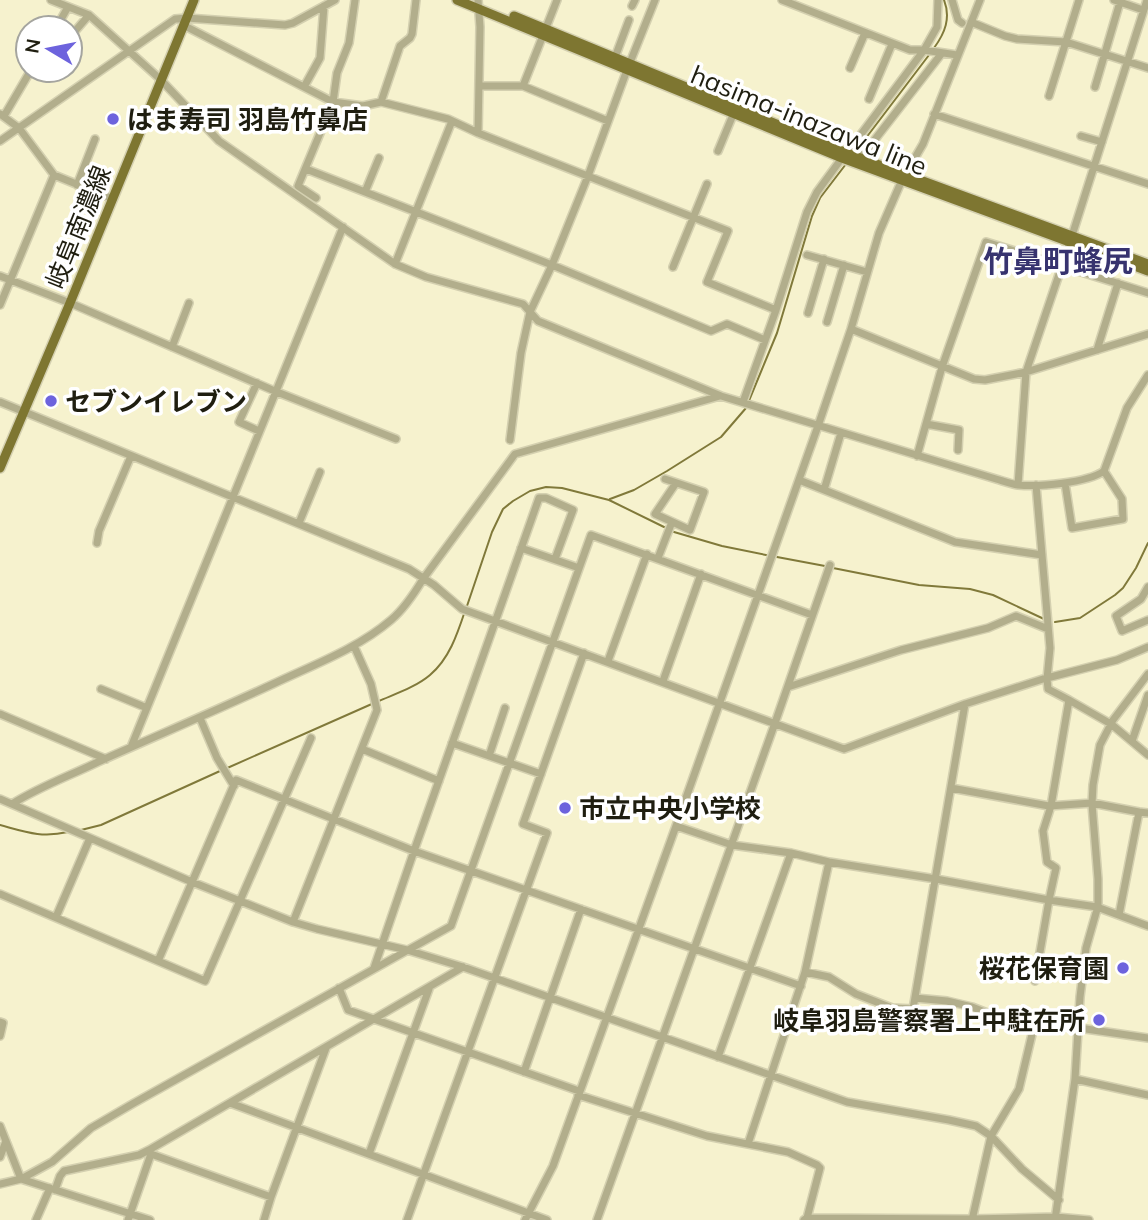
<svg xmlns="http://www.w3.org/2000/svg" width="1148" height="1220" font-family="Mulish,'Noto Sans JP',sans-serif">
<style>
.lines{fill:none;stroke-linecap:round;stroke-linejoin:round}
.stream{stroke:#80793a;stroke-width:2}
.minor-casing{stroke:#d4d0b0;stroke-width:10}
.major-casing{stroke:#d4d0b0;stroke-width:12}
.minor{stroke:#b2ae8c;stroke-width:7}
.major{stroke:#7e7631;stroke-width:9}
.poi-dot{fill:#6d63dd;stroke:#fff;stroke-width:2.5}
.labels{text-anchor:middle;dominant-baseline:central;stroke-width:7;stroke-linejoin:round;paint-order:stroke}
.poi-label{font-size:26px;font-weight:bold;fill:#1f1e10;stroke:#fff;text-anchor:start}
.street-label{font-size:26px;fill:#1f1e10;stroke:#fff}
.quarter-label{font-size:30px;font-weight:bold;fill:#37336f;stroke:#fff}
</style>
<rect width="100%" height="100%" fill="#f6f2ce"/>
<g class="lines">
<path class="stream" d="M934,48C945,33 951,18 944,0
M856,151L929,55
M748,403L777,333L812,216L820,198L846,164
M610,499L634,490L667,471L721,437L746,408
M674,532L722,546L766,555
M777,557L825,566
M833,568L919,585L970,589L993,595L1044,619
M467,606L492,532L503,509L513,501L530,491L546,487L562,488L609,500L664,527
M1055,622L1080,618L1115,595L1123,588L1136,568L1148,543
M379,701C395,694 416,687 430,675C449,659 457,635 465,611
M225,769L374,703
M0,825C26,832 41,838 68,832
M81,830L101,825L220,771"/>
<g class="minor-casing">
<path id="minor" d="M51,0L89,15L160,79L219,141L395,264L426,277L523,304L538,321L721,396L996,479C1003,481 1011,484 1018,485C1039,487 1087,483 1104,471L1127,408L1148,375
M782,0L910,50H924L957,55
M952,0L958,20L962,23
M1114,0L1143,10
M632,6L635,0
M971,22L1005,36L1017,39L1066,42L1148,68
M183,25L333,102L363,106L381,102L448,119L478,133L728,231L707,282L776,310
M56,28L68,7
M70,37L89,15
M614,60L629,20
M850,68L865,33
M479,86H523L557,0
M523,86L608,121
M304,87L320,58L324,6
M1095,87L1120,2
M1049,96L1079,0
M869,99L892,44
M381,102L400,46L410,38L412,34L416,0
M0,114L19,128L54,175L0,305
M934,114L1148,184
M4,116L31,70
M478,133L480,27L478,0
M1081,136L1102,142
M0,141L175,19L187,18L285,25L293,23L335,0
M718,151L735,110
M859,160L942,53
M306,169L552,265L711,331L727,324L765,340
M54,175L113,199
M77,185L95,139
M365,192L379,158
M316,198L298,186L333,102L337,73L349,43L355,0
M807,255L867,272
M395,264L452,121
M673,267L707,184
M0,276L70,303L277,392L396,439
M808,313L824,259
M827,322L844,265
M851,329L974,379L985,380L1026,372L1148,334
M172,347L189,303
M1097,350L1118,283
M257,383L239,422L259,431
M0,402L409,569L434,585L462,609L844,749L965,704L1043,679L1117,660L1148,647
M743,402L776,310L807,212L817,192L842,158L844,152L856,141L924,50L937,27L938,0
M926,424L959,430L958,450
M510,440L521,353L530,312L552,265L588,176L627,70L655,0
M917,456L942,367L986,242L1148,293
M665,479L704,492L690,530L655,514L676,483
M799,480L955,542L1042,555
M1065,483L1072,528L1123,519L1122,499L1104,471
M1018,485L1026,372L1070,242L1147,0
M824,490L841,433
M299,523L320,472
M97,543L99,531L131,456
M521,548L579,568
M658,558L672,522
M1148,587L1141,599L1116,616L1122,631L1148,620
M608,661L647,554
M663,681L701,574
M788,687L901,650L988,628L1016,616L1048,629
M101,689L147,708
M1069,700L1111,724L1148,755
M0,714L106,759
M200,718L217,758L234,786
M1132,741L1148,695
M452,743L541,774
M131,747L343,227
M362,749L439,781
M489,756L505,708
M951,788L1049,806L1092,803L1139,812L1148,813
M0,799L192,882L293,922L317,929L407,950L463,967L847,1102L949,1120L976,1126L991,1136L1022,1169L1059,1200
M12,804C39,787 69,776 98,762C156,736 215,711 273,684C313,665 357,649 391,620C404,609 414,594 423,579L515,454L720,396
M676,826L732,845L791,853L829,862L936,879L1049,900L1097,907L1148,926
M0,894L205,981L311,738
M1119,915L1139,812
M56,917L90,838
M293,922L377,710L371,684L354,646
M158,961L236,780L414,851L801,986
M374,968L414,851L539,498H546L573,510L555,559
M805,972L829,977L856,994L892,1008L913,1009L965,704
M1035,981L1049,900L1056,868L1047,862L1043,831L1051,806L1069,700L1048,689L1047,679L1050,648L1036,485
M339,988L348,1010L579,1091
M915,998L947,1001L972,1007L1018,1025L1079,1028L1148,1038
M0,1022L3,1023L0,1036
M718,1057L791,853
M524,1072L581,909
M1075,1079L1148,1095
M578,1095L707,1136L788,1152L817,1165L820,1168L807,1218L804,1220
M230,1103L547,1220
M0,1126L21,1179
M748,1144L805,972L829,862
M149,1150L151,1154L271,1197
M369,1154L429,989
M0,1157L6,1141
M21,1179L150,1220
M0,1184L21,1179L52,1162L91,1128L134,1103L451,926L591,535L812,615
M55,1190L60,1176L64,1171L139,1155L149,1150L463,967
M807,1218L972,1219L1056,1217L1089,1220
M36,1220L50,1188
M128,1220L151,1154
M264,1220L271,1197L326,1048
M407,1220L547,833L523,824L584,653
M525,1220L553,1166L676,826L818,426L851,329L879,233L902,180L923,144L980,0
M597,1220L775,723L830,565
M972,1220L991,1136L1019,1089L1034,1026
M1055,1220L1075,1079L1080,997L1086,948L1098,906V879L1092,804L1093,785L1100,745L1113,720L1148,674"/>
</g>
<g class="major-casing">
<path id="major" d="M457,0L842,158L1148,271
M514,16L844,152L1148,264
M0,468L70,303L194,0"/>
</g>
<use href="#minor" class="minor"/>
<use href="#major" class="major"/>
</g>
<g class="poi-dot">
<circle cx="113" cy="119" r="7"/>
<circle cx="51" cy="401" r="7"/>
<circle cx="565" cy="808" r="7"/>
<circle cx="1123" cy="968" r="7"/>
<circle cx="1099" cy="1020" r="7"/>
</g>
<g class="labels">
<g class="poi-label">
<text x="127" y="119">はま寿司 羽島竹鼻店</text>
<text x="65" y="401">セブンイレブン</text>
<text x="579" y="808">市立中央小学校</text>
<text x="1109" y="968" text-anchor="end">桜花保育園</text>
<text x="1085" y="1020" text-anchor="end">岐阜羽島警察署上中駐在所</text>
</g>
<g class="street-label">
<text transform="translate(809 120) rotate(22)">hasima-inazawa line</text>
<text transform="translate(78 227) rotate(-68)">岐阜南濃線</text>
</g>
<g class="quarter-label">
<text x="1058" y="261">竹鼻町蜂尻</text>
</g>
</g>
<g transform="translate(49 49) rotate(280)"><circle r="33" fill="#ffffff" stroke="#a5a59f" stroke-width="2"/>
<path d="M0-5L12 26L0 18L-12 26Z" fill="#6d63dd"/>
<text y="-10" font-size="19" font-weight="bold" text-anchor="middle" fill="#1f1e10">N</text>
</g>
</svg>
